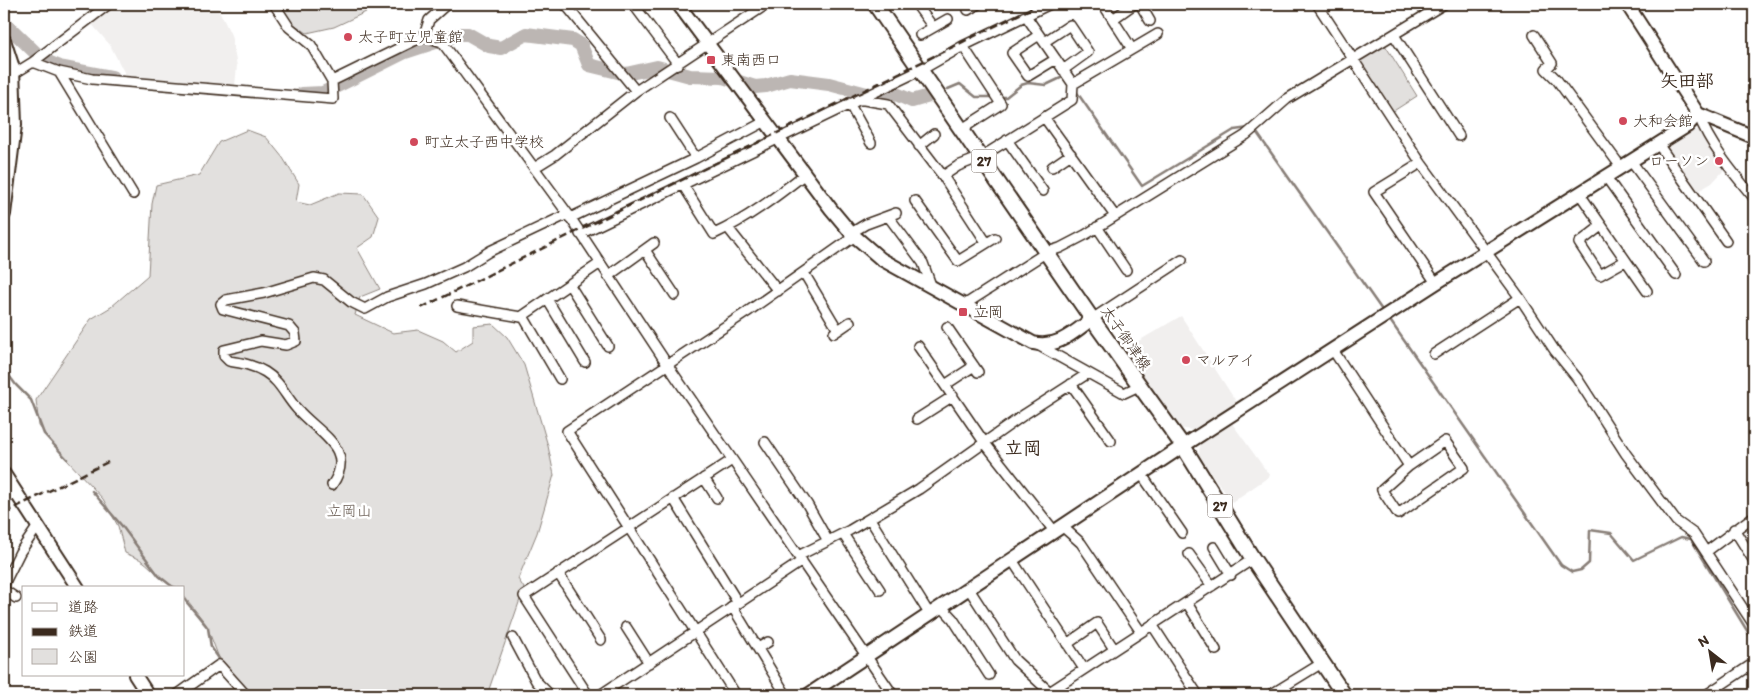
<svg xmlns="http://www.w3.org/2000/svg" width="1758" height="699" font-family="Itim,'Klee One',sans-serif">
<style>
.built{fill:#f1efee}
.green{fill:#e2e0de;stroke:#8e857e}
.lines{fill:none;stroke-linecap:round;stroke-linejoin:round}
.stream{stroke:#887e77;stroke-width:2.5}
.river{stroke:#bcb6b3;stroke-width:14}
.street-casing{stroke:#3b2a1e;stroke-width:12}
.secondary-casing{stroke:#3b2a1e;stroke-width:16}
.primary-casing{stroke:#3b2a1e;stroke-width:18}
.street{stroke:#fff;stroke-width:9}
.secondary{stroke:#fff;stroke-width:12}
.primary{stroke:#fff;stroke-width:14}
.rail{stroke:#3b2a1e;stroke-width:2.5;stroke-dasharray:8 4;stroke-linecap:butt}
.poi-dot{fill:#d1495b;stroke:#fff;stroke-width:2}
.labels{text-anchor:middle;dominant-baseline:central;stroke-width:5;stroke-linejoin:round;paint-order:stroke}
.shield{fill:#fff;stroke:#766a62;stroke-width:1}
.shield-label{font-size:14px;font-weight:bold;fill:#3b2a1e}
.poi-label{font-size:15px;fill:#3b2a1e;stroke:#fff;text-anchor:start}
.street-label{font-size:15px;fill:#3b2a1e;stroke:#fff}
.park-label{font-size:15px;fill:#65584e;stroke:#fff}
.quarter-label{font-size:18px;font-weight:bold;fill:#3b2a1e;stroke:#fff}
</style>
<rect width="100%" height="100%" fill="#fff"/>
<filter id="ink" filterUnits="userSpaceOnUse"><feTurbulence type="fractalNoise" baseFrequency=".02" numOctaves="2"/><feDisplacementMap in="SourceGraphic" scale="10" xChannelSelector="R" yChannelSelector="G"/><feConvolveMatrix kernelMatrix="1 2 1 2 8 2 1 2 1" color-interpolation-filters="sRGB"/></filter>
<g filter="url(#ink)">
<path class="built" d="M114,4H216L231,35L237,66L235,86L126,76L110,45L89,21Z
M1690,130H1698L1724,170L1712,183L1695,193L1663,147Z
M1181,316L1237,403L1192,430L1178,428L1125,349Z
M1231,422L1270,476L1232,502L1198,455L1202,439Z"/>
<path class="green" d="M279,4H383L334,27L307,33L285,18Z
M1385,45L1417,96L1392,112L1359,61Z
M247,130L266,137L283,158L299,184L296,202L310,205L339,193L363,194L379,217L373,237L357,248L380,289L360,297L355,315L393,333L418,330L443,341L456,352L473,341V326L493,324L507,337L524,365L548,446L554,475L537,533L518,579L524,588L487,695H254L245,689L219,658L206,624L184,596V588C166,588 157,572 144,562C139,558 131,556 125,553L118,526L103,499L56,448L39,426L36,400L91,319L111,307L148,275L152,204L156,185L199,175L219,142Z"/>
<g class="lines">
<path class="stream" d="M948,89L960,84L976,97H994
M1076,91L1142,186L1234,130L1249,128
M1000,97H1006L1021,85L1028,83L1046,85L1065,76
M1255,130L1384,313
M1389,319L1561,565L1572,572L1581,570L1589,563L1590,530L1611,533L1634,560L1681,537L1691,539L1754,642
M4,369L16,385L31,400L44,434L67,459
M92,491L122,526L159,576L174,588
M184,599L208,628L211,647L222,663"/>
<path class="river" d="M10,28L43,60L60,67L112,77
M302,94L323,93L405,52L460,34H468L489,46L501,48L526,34L573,40L581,45L589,65L626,74L657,67L690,76L723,77L755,87L766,86L790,79L829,84L882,98L896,94L912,101L926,97"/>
<g class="street-casing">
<path id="street" d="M565,4L636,91
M633,4L678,64
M916,4L933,27
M1103,4L1132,49
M1140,4L1150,21
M1317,4L1421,163L1520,298L1555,351L1577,378L1626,454L1676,521L1694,534L1754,625
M1321,9L1330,4
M968,10L978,4
M1113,19L1134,4
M920,35L948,19
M1039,35L1012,53L1028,76L1056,59
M1394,35L1459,136
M1534,35L1552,63L1546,69L1557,80L1621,167
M424,36L429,20L447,4
M1044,42L1070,25L1088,52L1063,70
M33,62L59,72L92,79L333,99L332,81L311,45L289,27L274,4
M59,72L133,194
M4,80L33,62L109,4
M332,81L424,36L442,42L568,214L667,364L893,695
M1073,84L1158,34
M858,99L888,104L943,176L986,242
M849,103L871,143
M1698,114C1709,144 1733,173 1754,198
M1044,117L1115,216
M670,118L696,158
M962,129L1001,104L963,46
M1007,140L1043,191
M1658,144L1726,241
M919,146L934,134
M1631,161L1704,261
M1421,163L1374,192L1436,283
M1052,167L1071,154
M534,168L555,155L636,91L767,4
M943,176L958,166L981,157L1072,100L1073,84L1026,16
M1606,177L1676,275
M683,185L714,234C747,219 777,196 805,174
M1579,193L1647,291
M915,201L958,261L995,238
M888,216L923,263L932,288
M570,218L696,158L766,121
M1601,226L1579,243L1600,275L1625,261
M1097,227L1126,270
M728,228L778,291
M851,233L866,224L896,213
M580,234L921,70L963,46L1050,4
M645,250L675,295
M804,273L838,330
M608,276L654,243
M569,284L608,346
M547,299L585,362
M964,305L1047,252L1060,248L1085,235L1246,135L1287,99L1444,4
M457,306L521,317L599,264
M523,316L560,379
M1092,319L1182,260
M947,327L978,372
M834,333L850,322
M1036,344L1124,393L1139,386
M918,346L984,442L1055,532
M1333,350L1409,466
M1434,354L1520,298
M1071,384L1111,441
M945,385L974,366
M917,419L953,396
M1445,441L1464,468L1398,514L1382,490L1409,466Z
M765,442L807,504L828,541
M1142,475L1182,533
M704,478L717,498
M332,485C357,449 319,434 297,409C286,397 280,381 265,372C253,365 242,363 229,361L224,356V350L261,341L286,345L296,341L295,333L289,326L223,309L221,304L226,300L264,293L314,278L324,280L351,302L365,309L387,297L426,284L464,267L490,251L568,214
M673,498L738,603
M4,499L15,493
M870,519L930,615
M1063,527L1081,543L1141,632
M1734,529L1754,561
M843,534L880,590
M1214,547L1231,575
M1706,552L1754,516
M1189,554L1212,586
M798,556L850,530L919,489L1025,414L1087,374
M1012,560L1084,669
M558,573L601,640
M4,584L20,552L38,526
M969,589L1015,660L1053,695
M4,590L16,598
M1187,603L1216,650
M732,606L786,695
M942,607L953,619L989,675
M1153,626L1198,695
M626,627L649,663
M513,638L536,681L550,695
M1067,644L1097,623L1114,649
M758,648L768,642
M1051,691L1253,559
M177,695L219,665L246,695
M588,695L524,596L732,460
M600,695L802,561
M736,695L567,431L747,312L855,236
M1270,695L1322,663
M1706,695L1754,663"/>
</g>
<g class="secondary-casing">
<path id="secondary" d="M678,4L831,209L851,233L881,259L1033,343C1057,349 1074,332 1092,319
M1627,4L1698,114L1754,137
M4,40L13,68L15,125L4,214
M4,474L78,588
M135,675L148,695
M808,695L1183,446L1436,283L1687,126L1698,114"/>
</g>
<g class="primary-casing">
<path id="primary" d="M875,4L1092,319L1183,446L1253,559L1344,695"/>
</g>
<use href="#street" class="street"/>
<use href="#secondary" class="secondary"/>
<use href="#primary" class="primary"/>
<path class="rail" d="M421,308L1040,4
M4,513L108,462"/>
</g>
</g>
<g class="poi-dot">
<circle cx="348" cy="37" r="5"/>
<rect x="706" y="55" width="10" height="10" rx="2.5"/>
<circle cx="1623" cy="121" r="5"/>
<circle cx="414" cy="142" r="5"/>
<circle cx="1719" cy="161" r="5"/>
<rect x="958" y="307" width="10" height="10" rx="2.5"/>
<circle cx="1186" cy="360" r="5"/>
</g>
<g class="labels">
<g class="shield">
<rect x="971.5" y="149.5" width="25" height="23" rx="4"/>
<rect x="1207.5" y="494.5" width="25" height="23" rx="4"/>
</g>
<g class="shield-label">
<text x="984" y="161">27</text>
<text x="1220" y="506">27</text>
</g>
<g class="poi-label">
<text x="358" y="37">太子町立児童館</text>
<text x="721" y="60">東南西口</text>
<text x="1633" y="121">大和会館</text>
<text x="424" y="142">町立太子西中学校</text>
<text x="1709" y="161" text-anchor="end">ローソン</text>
<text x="973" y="312">立岡</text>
<text x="1196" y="360">マルアイ</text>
</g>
<g class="street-label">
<text transform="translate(1126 338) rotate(55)">太子御津線</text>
</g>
<g class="park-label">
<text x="349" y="511">立岡山</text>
</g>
<g class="quarter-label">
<text x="1687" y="81">矢田部</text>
<text x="1023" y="448">立岡</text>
</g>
</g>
<rect width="1758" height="699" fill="none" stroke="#fff" stroke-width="20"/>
<rect x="10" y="10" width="1738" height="679" fill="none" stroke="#3b2a1e" stroke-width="2" filter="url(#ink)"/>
<rect x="22" y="586" width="162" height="90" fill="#ffffff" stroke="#b1aaa5"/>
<rect x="32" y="603" width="25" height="8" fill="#ffffff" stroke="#b1aaa5"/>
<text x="68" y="612" font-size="15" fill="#3b2a1e">道路</text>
<rect x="32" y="628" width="25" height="8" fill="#3b2a1e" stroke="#b1aaa5"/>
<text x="68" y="636" font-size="15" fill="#3b2a1e">鉄道</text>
<rect x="32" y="649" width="25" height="15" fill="#e2e0de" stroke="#b1aaa5"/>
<text x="68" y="662" font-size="15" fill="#3b2a1e">公園</text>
<g transform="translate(1710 652) rotate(329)" stroke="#ffffff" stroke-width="4" paint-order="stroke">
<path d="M0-4L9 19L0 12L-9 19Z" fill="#3b2a1e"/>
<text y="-8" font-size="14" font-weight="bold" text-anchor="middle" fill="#3b2a1e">N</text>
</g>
</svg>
